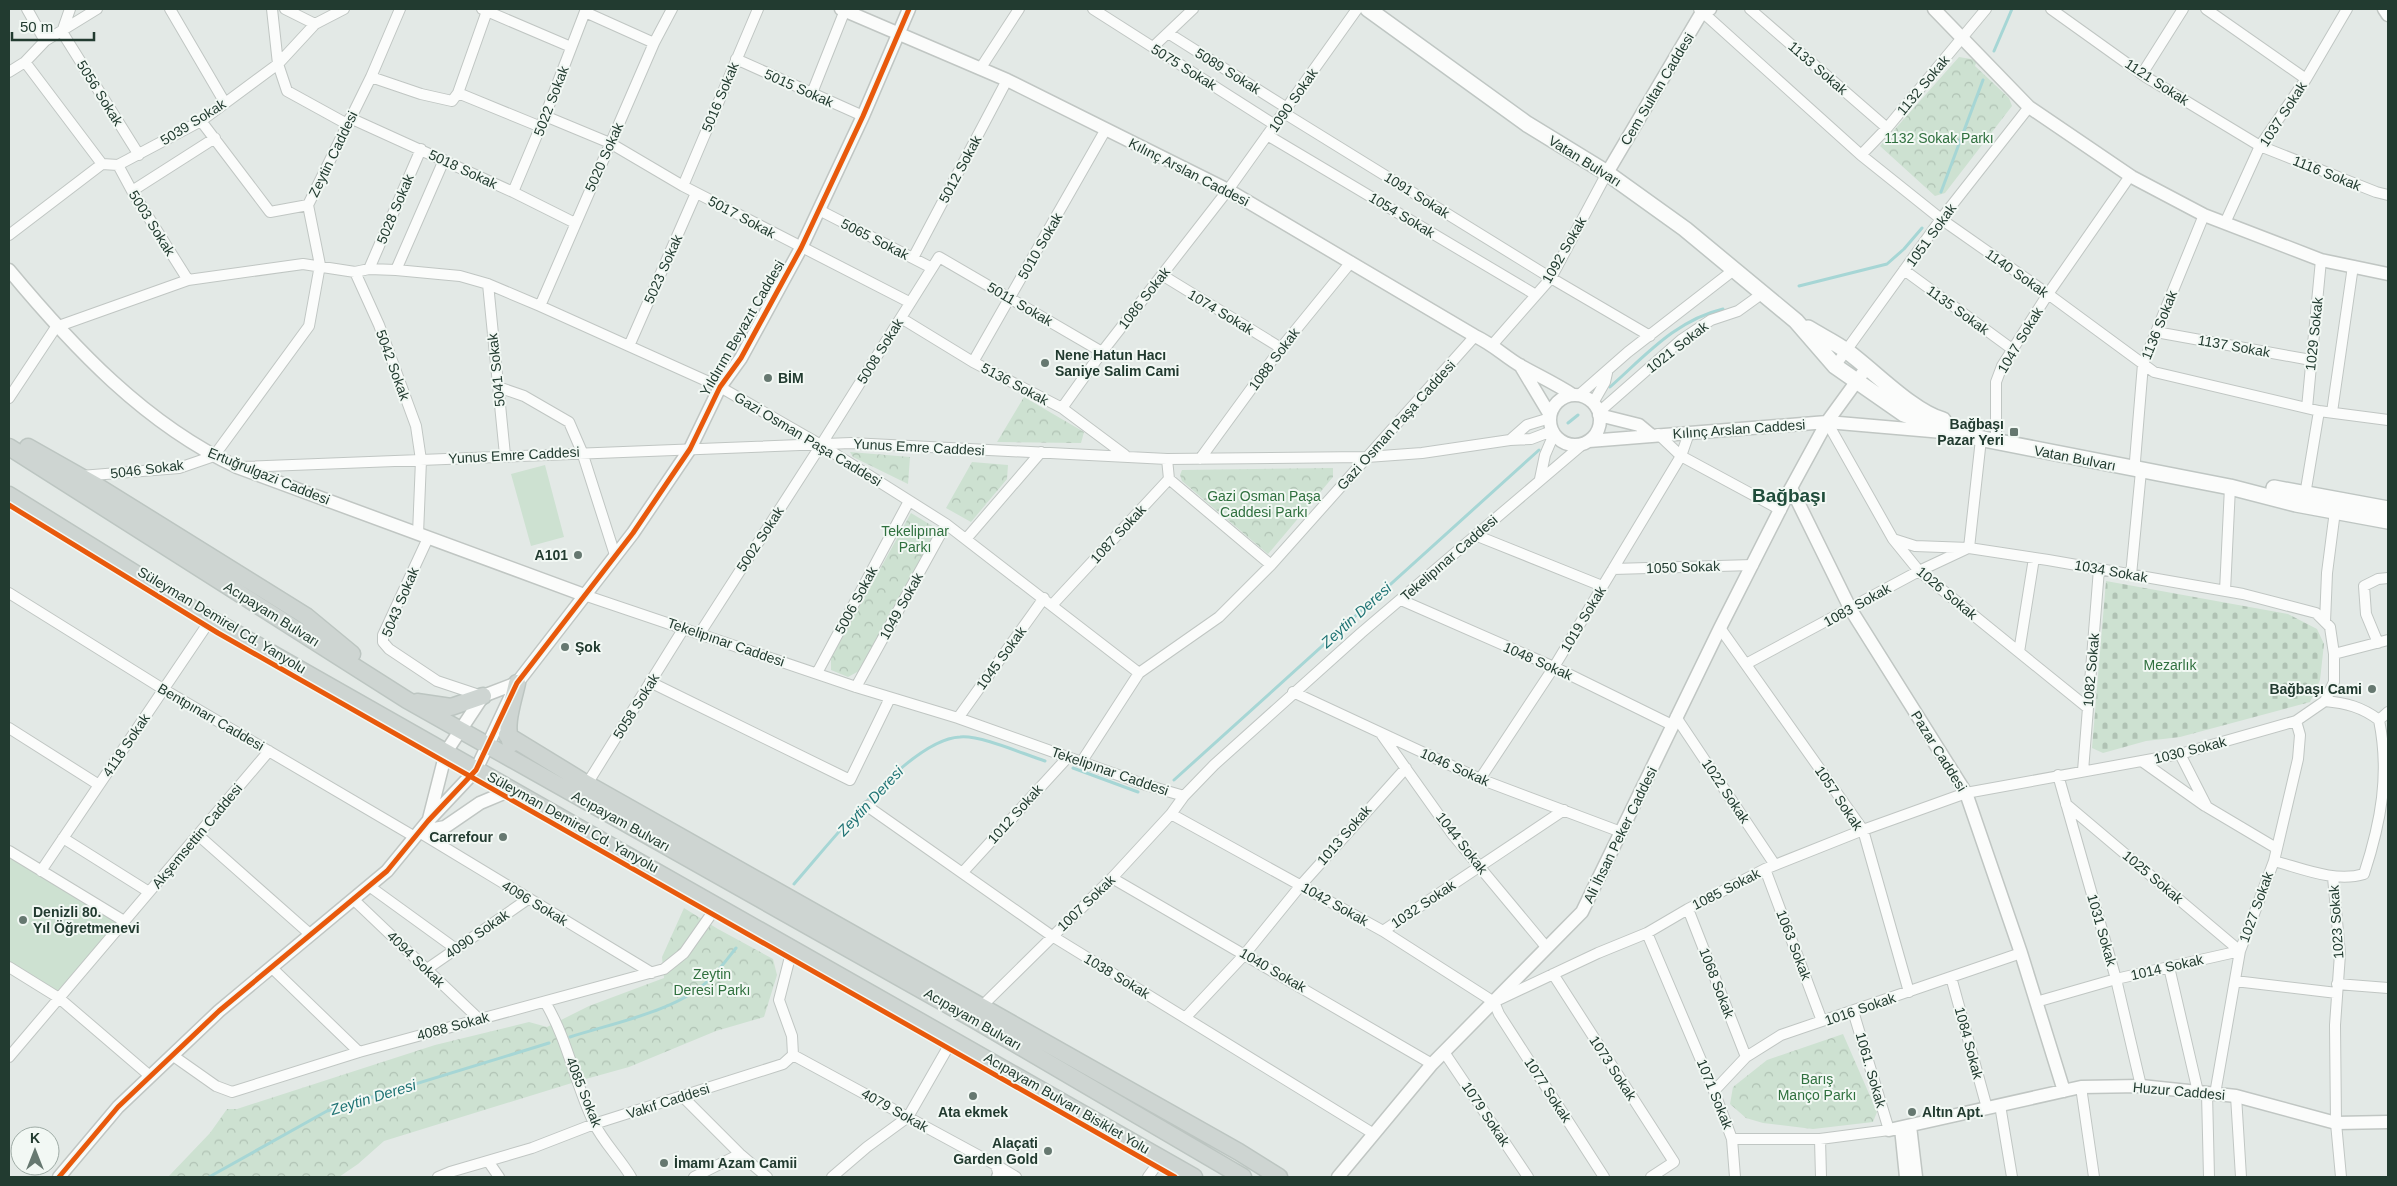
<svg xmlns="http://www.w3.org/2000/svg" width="2397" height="1186" font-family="Helvetica,sans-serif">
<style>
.cemetery{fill:url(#cemetery-stones)}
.park{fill:url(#park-crowns)}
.garden{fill:#cde1d1}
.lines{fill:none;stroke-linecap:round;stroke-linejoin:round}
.stream{stroke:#a6d6d5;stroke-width:3}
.minor-casing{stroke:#c0c6c3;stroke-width:12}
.tertiary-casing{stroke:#c0c6c3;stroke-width:15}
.secondary-casing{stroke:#bfc6c3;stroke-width:18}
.primary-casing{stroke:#bcc5c1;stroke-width:19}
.minor{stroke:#fbfcfb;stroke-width:10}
.tertiary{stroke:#fbfcfb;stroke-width:12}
.secondary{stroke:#fbfcfb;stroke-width:15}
.primary{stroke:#ced5d2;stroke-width:16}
.cycleway-casing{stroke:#f2f8f4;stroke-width:8}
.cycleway{stroke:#e8590c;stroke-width:5}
.poi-dot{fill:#667870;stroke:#f2f8f4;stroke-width:2}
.labels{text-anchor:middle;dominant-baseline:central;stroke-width:4;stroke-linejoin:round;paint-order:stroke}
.street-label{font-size:14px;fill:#223b30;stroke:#f2f8f4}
.park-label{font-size:14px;fill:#2f703e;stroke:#f2f8f4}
.poi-label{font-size:14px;font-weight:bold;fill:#223b30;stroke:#f2f8f4;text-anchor:start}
.water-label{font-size:15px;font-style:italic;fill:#1f7374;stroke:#f2f8f4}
.district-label{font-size:19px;font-weight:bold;fill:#1f4c3a;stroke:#f2f8f4}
</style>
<defs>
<pattern id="cemetery-stones" width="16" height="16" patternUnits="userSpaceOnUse" patternTransform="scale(1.25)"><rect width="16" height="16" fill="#cde1d1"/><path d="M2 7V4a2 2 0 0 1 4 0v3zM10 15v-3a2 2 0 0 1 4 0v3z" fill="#b0c2b4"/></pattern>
<pattern id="park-crowns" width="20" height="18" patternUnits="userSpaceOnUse" patternTransform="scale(1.25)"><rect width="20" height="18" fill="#cde1d1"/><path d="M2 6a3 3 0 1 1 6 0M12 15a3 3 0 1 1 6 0" fill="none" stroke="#b0c2b4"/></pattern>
</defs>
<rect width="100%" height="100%" fill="#e3e9e6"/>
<path class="cemetery" d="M2106,581L2288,614L2317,629L2324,644L2320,680L2310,702L2180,737L2146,741L2103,753L2092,748Z"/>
<path class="park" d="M1959,57L1977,60L1975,66L2009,98L2012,106L1945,193L1935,196L1880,146Z
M1024,397L1084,432L1081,443L997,442Z
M850,452L910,457L908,484L853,457Z
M972,462L1008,465L1007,479L971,522L946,508Z
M1333,468V477L1268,554L1182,481L1180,475L1182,470Z
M911,513L939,530L859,671L848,677L831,670V658Z
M684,908L718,929L773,959L777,975L764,1017L716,1031L629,1067L575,1082L384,1141L358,1164L339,1177H168L210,1133L227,1109H237L435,1045L529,1022L547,1027L589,1006L664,978L662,957Z
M1843,1034L1877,1112L1873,1122L1813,1129L1763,1123L1746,1118L1730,1104L1733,1087L1767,1060Z"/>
<path class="garden" d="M545,465L564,537L531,546L511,474Z
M9,857L116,922L59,994L9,963Z"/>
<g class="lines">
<path class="stream" d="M1994,51L2012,9
M1941,192L1983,80
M1799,286L1887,264L1904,249L1922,228
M1610,387C1645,356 1676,320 1723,309
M1568,423L1578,415
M1073,768L1138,792
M1174,780L1539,450
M794,884C828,846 909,739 960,737C981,735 1023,754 1045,761
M570,1037C613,1023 679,1011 711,978C720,969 728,958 736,948
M209,1177L327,1111L549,1043"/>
<g class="minor-casing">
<path id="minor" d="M27,9L45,41
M70,9L62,32L139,155
M170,9L225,103
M272,9L278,64L287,91L347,124
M285,9L315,24
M482,9L571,47
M1093,9L1275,125
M1699,9L1861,155L1941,219L2048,294L2154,372L2319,411L2388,420
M1750,9L1887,128
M2051,9L2146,77L2260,146L2376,192L2388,195
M2206,9L2306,79
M585,12L654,43
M1168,33L1287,108
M1153,47L1193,9
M736,59L863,116
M25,62L102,164
M980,69L1019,9
M9,72L25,62L45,41L97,9
M2142,74L2183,9
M371,77L421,94L452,101L458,93L487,11
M458,93L541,127
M812,93L845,10
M1284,113L1551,278L1650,336
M545,116L610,143L683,186L909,302
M350,118L513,192L575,223
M201,121L270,212L308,205
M1267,135L1536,295
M1861,155L1887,128L1986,9
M102,164L118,165L201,121L278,64L315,24L344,9
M118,165L132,191L188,280
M683,186L758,9
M132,191L215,138
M513,192L545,116L586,9
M819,210L932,268
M2225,223L2260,146L2306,79L2347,9
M9,235L102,164
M913,258L1007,80
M369,269L421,149
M396,270L444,160
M1904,270L2012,349
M355,272L379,325L416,426L421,460L418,534
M1162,275L1281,348
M488,284L505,455
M540,306L654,43L672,9
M901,318L973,362L1062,408L1125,455
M2156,332L2311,360
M1493,344L1551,278L1607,173
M629,346L696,193
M973,362L1106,129
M1835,366L1941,219L2029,107
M498,387L524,396L569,422L582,452L615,555
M1579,395L1628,352L1735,269
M9,398L56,327L188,280L303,264L355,272L369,269L396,270L460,276L488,284L540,306L720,387L821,445L946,524L1139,673
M1593,403L1605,382L1607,373
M1062,408L1102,352L1228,190L1357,9
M2307,408L2321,260
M1599,412L1681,340L1711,320L1738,311L1763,293
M2332,412L2353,266
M1827,422L1893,539L1919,571L2088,708
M1658,434L1681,456L1781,510
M1510,440L1527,425L1550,418
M1993,441L1996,434V382L2002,366L2048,294L2130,176
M1200,459L1281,348L1351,262
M241,467L851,443L1167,459L1367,457L1422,453L1510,440L1531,439L1552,431
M2132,469L2135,461L2143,364L2204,215
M81,476L179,468L214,456L309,326L320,265L308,205L371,77L400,9
M1169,479L1271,565
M1540,479L1545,455L1554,434
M2302,498L2305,495L2319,411
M1475,535L1602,586
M428,538L383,635V642L389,649L437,681L482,696
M966,539L1041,452
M1969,548L1981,439
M1613,569L1753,565
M2131,575L2141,471
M2225,591L2230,487
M9,593L163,689L415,837
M584,595L856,687L958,718L1146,785L1184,796
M1401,600L1554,667L1672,725
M1053,604L1169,479L1167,459
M2325,622L2327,573L2335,511
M1720,628L1863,830L1909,992
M700,633L821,445L939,257L1102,352
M2378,643L2366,614L2364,586L2378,579L2388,578
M2019,652L2034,558
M2334,654L2388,640
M1746,664L1919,571L1966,549
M817,673L909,501
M650,682L850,780L890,698
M856,687L946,524
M1293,692L1480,779L1621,832
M1676,717L1775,865
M958,718L1044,598
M2379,720L2388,712
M9,728L99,785
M1382,735L1453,835L1547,948
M2180,754L2207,807L2276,848
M1082,761L1139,673L1219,617L1271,565L1475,336
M2143,762L2205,806
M2083,771L2099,569
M2058,775L2116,979L2141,1086
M1480,779L1554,667L1681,456L1689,433
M587,784L684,628
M2066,804L2240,951
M867,806L1052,936L1374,1134
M1171,814L1383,931L1494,1002
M419,832L652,973
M198,835L311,935
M63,838L149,892
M9,851L124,921
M2274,861C2301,868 2335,883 2364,874C2381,822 2390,774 2379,720C2362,707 2346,703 2325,701
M1765,869L1822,1021
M41,871L211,619
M963,872L1068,757
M2333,877L2340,954L2335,1025L2336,1123L2341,1177
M1112,878L1432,1064
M369,886L456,949
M353,899L479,1019
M1688,909L1746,1057
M1383,931L1564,810
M1647,933L1714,1091L1732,1139L1735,1177
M9,967L59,998L150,1076
M271,967L359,1052
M2169,967L2198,1092
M427,969L528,899
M1553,974L1674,1162L1651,1177
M1951,977L1987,1108
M2235,981L2337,993
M2337,984L2388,988
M1498,1000L1598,953L1647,933L1688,909L1765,869L1863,830L1966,793L2180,754L2296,721L2325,701L2334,682V654L2330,627L2316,613L2243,594L2048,560L1969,548L1915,546L1893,539
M545,1002C568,1040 575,1084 594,1123C603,1142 620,1158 631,1177
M1494,1002L1499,1014L1604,1177
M2036,1002L2116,979L2240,951
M982,1006L1112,878L1171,814L1184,796L1214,765L1361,633L1583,444
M1186,1017L1245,954L1301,885L1406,768
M1444,1052L1528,1177
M172,1055L216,1086L232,1092L359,1052L664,969L684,953L717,906
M793,1055L996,1165L999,1176
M9,1057L269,751
M2081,1087L2094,1177
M1714,1091L1746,1057L1781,1035L2021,953
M2207,1093L2209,1177
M2215,1094L2240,951L2274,861L2298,759L2300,735L2296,721
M682,1096L740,1154L767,1177
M2236,1096L2241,1177
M2000,1105L2012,1177
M1732,1139H1820L1889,1130L1853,1011
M1820,1139L1821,1177
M488,1161L499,1177
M996,1165L1016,1177
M438,1177L450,1172L532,1148L594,1124L783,1064L793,1055L792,1036L779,1000L790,957L794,951
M694,1177L740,1154
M832,1177L867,1147L908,1117L947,1049
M1148,1177L1161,1159"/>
</g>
<g class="tertiary-casing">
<path id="tertiary" d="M841,9L1007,80L1228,190L1475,336C1494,345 1504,356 1521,366C1539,376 1556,384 1573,395
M1934,9L2029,107L2132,177L2204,215L2321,260L2388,274
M2384,9L2388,15
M1607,173L1702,12L1710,9
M9,270C73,347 145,424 237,467L584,595
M1520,365L1550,415
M1550 420a25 25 0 1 1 50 0a25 25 0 1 1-50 0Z
M1599,415L1639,425L1651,435
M1589,441L1827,422L1943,432
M1791,488L1851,610L1966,793L2021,953L2064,1091
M429,819L446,752L483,696L517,683
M419,832L445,827L480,803L511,790
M1910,1126L1916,1177
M1901,1128L1906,1177
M1889,1130L2081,1087L2141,1086L2236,1096L2336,1123L2388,1122
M59,1177L118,1107L219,1011L387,871L428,821L476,770L517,683L633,533L690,449L720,387L741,358L801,248L863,116L909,9
M998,1177L999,1176
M1338,1177L1432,1064L1582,912L1720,628L1791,488L1827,422L1867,367"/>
</g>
<g class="secondary-casing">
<path id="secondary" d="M1368,9L1527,124L1607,173L1685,229L1796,321L1835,366L1904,414L1953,433L2230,487L2296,504L2388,521
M1808,328C1821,336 1836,343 1848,352C1874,371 1913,412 1943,420
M2274,488L2388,509"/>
</g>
<g class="primary-casing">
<path id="primary" d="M9,447L407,700L975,1020L1243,1177
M28,447L97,486L306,616L352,654
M9,495L181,602L1194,1177
M417,702L451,707L483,696
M507,735L587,784L1239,1152L1279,1177
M511,744C504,725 513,702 517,683"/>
</g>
<use href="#minor" class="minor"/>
<use href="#tertiary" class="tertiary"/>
<use href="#secondary" class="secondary"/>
<use href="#primary" class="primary"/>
<g class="cycleway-casing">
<path id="cycleway" d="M9,505L218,633L1175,1177
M59,1177L118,1107L219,1011L387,871L428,821L476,770L517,683L633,533L690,449L720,387L741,358L801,248L863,116L909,9"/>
</g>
<use href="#cycleway" class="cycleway"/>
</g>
<g class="poi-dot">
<circle cx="1045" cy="363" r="5"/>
<circle cx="768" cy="378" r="5"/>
<rect x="2009" y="427" width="10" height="10" rx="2.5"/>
<circle cx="578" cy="555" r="5"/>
<circle cx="565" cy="647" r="5"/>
<circle cx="2372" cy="689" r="5"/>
<circle cx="503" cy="837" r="5"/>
<circle cx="23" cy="920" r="5"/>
<circle cx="973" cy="1096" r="5"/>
<circle cx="1912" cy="1112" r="5"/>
<circle cx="1048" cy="1151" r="5"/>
<circle cx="664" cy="1163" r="5"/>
</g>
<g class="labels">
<g class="street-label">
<text transform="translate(1184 67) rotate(32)">5075 Sokak</text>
<text transform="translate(1818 68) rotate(41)">1133 Sokak</text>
<text transform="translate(1228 71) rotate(32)">5089 Sokak</text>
<text transform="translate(2157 82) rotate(33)">1121 Sokak</text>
<text transform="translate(1923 85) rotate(-50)">1132 Sokak</text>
<text transform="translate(799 88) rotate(24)">5015 Sokak</text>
<text transform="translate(1657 89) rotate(-59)">Cem Sultan Caddesi</text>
<text transform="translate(100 93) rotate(58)">5056 Sokak</text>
<text transform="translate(720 97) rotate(-67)">5016 Sokak</text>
<text transform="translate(1293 100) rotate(-55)">1090 Sokak</text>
<text transform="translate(551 101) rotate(-69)">5022 Sokak</text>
<text transform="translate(2283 114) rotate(-57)">1037 Sokak</text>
<text transform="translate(193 122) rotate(-32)">5039 Sokak</text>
<text transform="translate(333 154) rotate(-64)">Zeytin Caddesi</text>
<text transform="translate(604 157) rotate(-66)">5020 Sokak</text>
<text transform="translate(1585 161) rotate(32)">Vatan Bulvarı</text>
<text transform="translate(463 169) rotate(25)">5018 Sokak</text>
<text transform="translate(960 169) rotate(-62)">5012 Sokak</text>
<text transform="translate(1189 172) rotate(27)">Kılınç Arslan Caddesi</text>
<text transform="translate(2327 173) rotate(22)">1116 Sokak</text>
<text transform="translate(1417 195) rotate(32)">1091 Sokak</text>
<text transform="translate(395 209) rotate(-67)">5028 Sokak</text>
<text transform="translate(1402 215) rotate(31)">1054 Sokak</text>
<text transform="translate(742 217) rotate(28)">5017 Sokak</text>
<text transform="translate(152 223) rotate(58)">5003 Sokak</text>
<text transform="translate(1931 235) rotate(-54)">1051 Sokak</text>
<text transform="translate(875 239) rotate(27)">5065 Sokak</text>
<text transform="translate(1040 246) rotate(-60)">5010 Sokak</text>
<text transform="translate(1564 250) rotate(-60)">1092 Sokak</text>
<text transform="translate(663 269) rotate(-66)">5023 Sokak</text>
<text transform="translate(2017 273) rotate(35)">1140 Sokak</text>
<text transform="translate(1144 298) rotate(-52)">1086 Sokak</text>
<text transform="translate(1020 304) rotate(30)">5011 Sokak</text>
<text transform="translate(1958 310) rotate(36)">1135 Sokak</text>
<text transform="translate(1221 312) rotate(31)">1074 Sokak</text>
<text transform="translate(2159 325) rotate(-68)">1136 Sokak</text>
<text transform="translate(742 328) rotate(-60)">Yıldırım Beyazıt Caddesi</text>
<text transform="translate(2314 334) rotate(-84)">1029 Sokak</text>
<text transform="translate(2020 340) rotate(-59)">1047 Sokak</text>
<text transform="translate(2234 346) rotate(10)">1137 Sokak</text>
<text transform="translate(1677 347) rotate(-38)">1021 Sokak</text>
<text transform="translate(880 351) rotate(-58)">5008 Sokak</text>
<text transform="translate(1274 359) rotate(-53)">1088 Sokak</text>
<text transform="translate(393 365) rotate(70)">5042 Sokak</text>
<text transform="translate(496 370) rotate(-96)">5041 Sokak</text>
<text transform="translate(1015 384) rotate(28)">5136 Sokak</text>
<text transform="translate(1396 425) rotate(-48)">Gazi Osman Paşa Caddesi</text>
<text transform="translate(1739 429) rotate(-4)">Kılınç Arslan Caddesi</text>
<text transform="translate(808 439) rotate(31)">Gazi Osman Paşa Caddesi</text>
<text transform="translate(919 447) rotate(3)">Yunus Emre Caddesi</text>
<text transform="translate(514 455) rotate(-3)">Yunus Emre Caddesi</text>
<text transform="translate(2075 458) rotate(11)">Vatan Bulvarı</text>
<text transform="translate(147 469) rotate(-7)">5046 Sokak</text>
<text transform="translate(269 476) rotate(22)">Ertuğrulgazi Caddesi</text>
<text transform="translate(1118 534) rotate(-47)">1087 Sokak</text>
<text transform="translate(760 539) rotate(-57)">5002 Sokak</text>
<text transform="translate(1449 558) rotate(-41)">Tekelipınar Caddesi</text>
<text transform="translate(1683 567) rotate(-2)">1050 Sokak</text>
<text transform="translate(2111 571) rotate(10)">1034 Sokak</text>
<text transform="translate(1947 593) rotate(40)">1026 Sokak</text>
<text transform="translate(856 600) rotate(-62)">5006 Sokak</text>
<text transform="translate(400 602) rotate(-67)">5043 Sokak</text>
<text transform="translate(1857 605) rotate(-29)">1083 Sokak</text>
<text transform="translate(901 606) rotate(-61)">1049 Sokak</text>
<text transform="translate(272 614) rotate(32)">Acıpayam Bulvarı</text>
<text transform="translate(1583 619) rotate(-59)">1019 Sokak</text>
<text transform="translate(222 620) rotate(31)">Süleyman Demirel Cd. Yanyolu</text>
<text transform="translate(726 642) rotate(19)">Tekelipınar Caddesi</text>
<text transform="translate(1001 658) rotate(-54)">1045 Sokak</text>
<text transform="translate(1538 661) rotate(24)">1048 Sokak</text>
<text transform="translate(2091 670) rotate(-85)">1082 Sokak</text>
<text transform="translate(636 706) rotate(-58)">5058 Sokak</text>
<text transform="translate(211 717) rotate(30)">Bentpınarı Caddesi</text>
<text transform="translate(126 745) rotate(-56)">4118 Sokak</text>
<text transform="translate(2190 750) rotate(-14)">1030 Sokak</text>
<text transform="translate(1939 751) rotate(58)">Pazar Caddesi</text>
<text transform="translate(1455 767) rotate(24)">1046 Sokak</text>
<text transform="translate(1110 771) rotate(19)">Tekelipınar Caddesi</text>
<text transform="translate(1726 791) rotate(56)">1022 Sokak</text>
<text transform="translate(1839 798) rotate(56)">1057 Sokak</text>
<text transform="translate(1015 814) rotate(-48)">1012 Sokak</text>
<text transform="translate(621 821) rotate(29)">Acıpayam Bulvarı</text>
<text transform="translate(573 822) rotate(29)">Süleyman Demirel Cd. Yanyolu</text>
<text transform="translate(1344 835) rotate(-49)">1013 Sokak</text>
<text transform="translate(1620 835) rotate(-64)">Ali İhsan Peker Caddesi</text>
<text transform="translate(197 836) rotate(-50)">Akşemsettin Caddesi</text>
<text transform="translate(1462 843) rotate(52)">1044 Sokak</text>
<text transform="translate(2153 877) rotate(40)">1025 Sokak</text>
<text transform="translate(1726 889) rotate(-27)">1085 Sokak</text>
<text transform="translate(535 903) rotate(31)">4096 Sokak</text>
<text transform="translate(1086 903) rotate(-44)">1007 Sokak</text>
<text transform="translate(1335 904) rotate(29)">1042 Sokak</text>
<text transform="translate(1423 904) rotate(-34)">1032 Sokak</text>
<text transform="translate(2256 907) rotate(-70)">1027 Sokak</text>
<text transform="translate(2336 922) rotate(-94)">1023 Sokak</text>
<text transform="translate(2102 930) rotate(74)">1031 Sokak</text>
<text transform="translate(477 934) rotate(-35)">4090 Sokak</text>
<text transform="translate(1794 945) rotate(69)">1063 Sokak</text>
<text transform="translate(416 959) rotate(44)">4094 Sokak</text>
<text transform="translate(2167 967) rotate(-13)">1014 Sokak</text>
<text transform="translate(1273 970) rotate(30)">1040 Sokak</text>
<text transform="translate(1117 976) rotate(31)">1038 Sokak</text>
<text transform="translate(1717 983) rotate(69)">1068 Sokak</text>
<text transform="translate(1860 1009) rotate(-19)">1016 Sokak</text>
<text transform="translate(973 1019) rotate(30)">Acıpayam Bulvarı</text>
<text transform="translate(453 1026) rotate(-15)">4088 Sokak</text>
<text transform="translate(1969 1043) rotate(75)">1084 Sokak</text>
<text transform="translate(1613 1068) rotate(57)">1073 Sokak</text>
<text transform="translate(1871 1070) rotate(74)">1061. Sokak</text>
<text transform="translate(1548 1090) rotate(57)">1077 Sokak</text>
<text transform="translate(2179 1091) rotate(5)">Huzur Caddesi</text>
<text transform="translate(584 1092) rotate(68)">4085 Sokak</text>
<text transform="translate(1715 1094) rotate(68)">1071 Sokak</text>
<text transform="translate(668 1101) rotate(-18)">Vakıf Caddesi</text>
<text transform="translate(1067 1103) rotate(30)">Acıpayam Bulvarı Bisiklet Yolu</text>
<text transform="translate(895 1110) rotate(29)">4079 Sokak</text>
<text transform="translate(1486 1114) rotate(56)">1079 Sokak</text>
</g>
<g class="park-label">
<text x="1939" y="138">1132 Sokak Parkı</text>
<text x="1264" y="496">Gazi Osman Paşa<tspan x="1264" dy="16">Caddesi Parkı</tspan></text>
<text x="915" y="531">Tekelipınar<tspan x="915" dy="16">Parkı</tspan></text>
<text x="2170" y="665">Mezarlık</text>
<text x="712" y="974">Zeytin<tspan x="712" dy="16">Deresi Parkı</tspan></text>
<text x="1817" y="1079">Barış<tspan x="1817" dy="16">Manço Parkı</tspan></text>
</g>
<g class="poi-label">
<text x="1055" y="355">Nene Hatun Hacı<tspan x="1055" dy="16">Saniye Salim Cami</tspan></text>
<text x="778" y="378">BİM</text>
<text x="2004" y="424" text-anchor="end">Bağbaşı<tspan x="2004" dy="16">Pazar Yeri</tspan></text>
<text x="568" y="555" text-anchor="end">A101</text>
<text x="575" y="647">Şok</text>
<text x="2362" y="689" text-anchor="end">Bağbaşı Cami</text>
<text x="493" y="837" text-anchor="end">Carrefour</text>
<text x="33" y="912">Denizli 80.<tspan x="33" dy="16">Yıl Öğretmenevi</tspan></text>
<text x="973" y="1112" text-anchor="middle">Ata ekmek</text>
<text x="1922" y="1112">Altın Apt.</text>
<text x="1038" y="1143" text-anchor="end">Alaçati<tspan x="1038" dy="16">Garden Gold</tspan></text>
<text x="674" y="1163">İmamı Azam Camii</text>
</g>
<g class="water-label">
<text transform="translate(1356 615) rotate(-42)">Zeytin Deresi</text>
<text transform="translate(870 801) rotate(-47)">Zeytin Deresi</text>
<text transform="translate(373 1097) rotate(-17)">Zeytin Deresi</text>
</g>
<g class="district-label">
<text x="1789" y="495">Bağbaşı</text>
</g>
</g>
<rect width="2397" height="1186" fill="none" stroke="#223b30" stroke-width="20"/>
<g transform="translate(35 1151)"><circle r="24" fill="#f2f8f4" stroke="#9faca6"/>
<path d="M0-4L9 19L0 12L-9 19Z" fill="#667870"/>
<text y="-8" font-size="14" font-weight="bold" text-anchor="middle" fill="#223b30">K</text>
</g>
<path d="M12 32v8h82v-8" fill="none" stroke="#223b30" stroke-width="2.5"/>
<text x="20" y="32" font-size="15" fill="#223b30" stroke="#f2f8f4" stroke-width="4" paint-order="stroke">50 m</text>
</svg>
